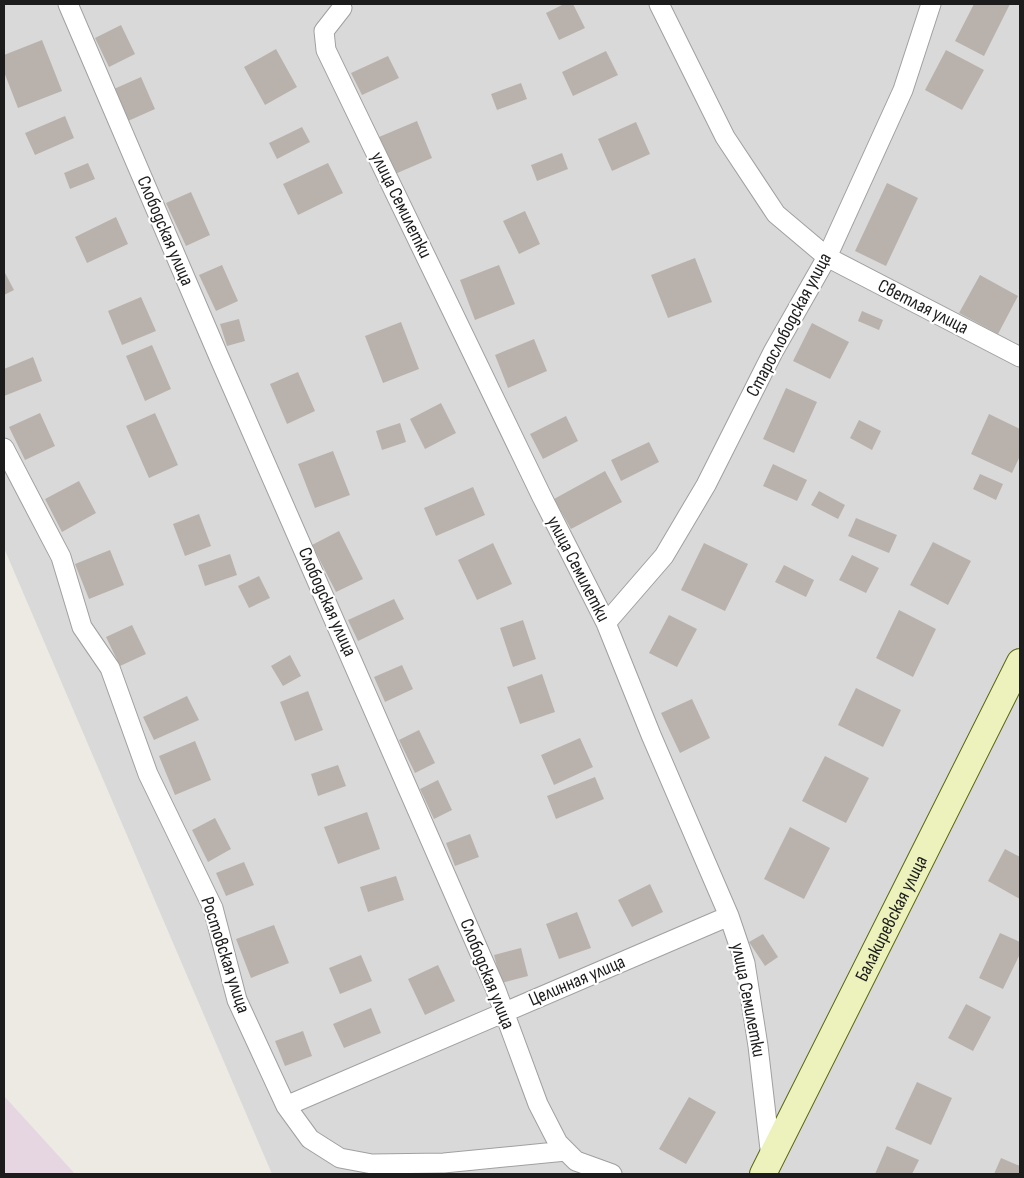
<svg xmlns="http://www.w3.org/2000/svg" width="1024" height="1178" font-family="'Sofia Sans Condensed',sans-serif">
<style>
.residential{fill:#dad9d9}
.industrial{fill:#e5d6e1}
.building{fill:#b9b2ac}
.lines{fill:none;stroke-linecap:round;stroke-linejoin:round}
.street-casing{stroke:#a0a0a0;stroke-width:21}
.secondary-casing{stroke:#5a6611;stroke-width:28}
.street{stroke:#fff;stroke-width:19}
.secondary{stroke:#edf2bc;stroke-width:26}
.labels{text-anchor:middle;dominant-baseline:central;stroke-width:4.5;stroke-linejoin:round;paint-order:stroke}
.street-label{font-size:19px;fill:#1c1c1c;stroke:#fff}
</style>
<rect width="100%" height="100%" fill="#eceae3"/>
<path class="residential" d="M4,4H1020V1174H272L4,548Z"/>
<path class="industrial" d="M4,1096L75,1174H4Z"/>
<path class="building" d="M564,4H573L585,28L559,40L546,13Z
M974,4H1010L984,56L955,41Z
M121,25L135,54L109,67L95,38Z
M42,40L62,91L18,108L4,72V55Z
M276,49L297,87L265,105L244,67Z
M946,50L984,70L962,110L925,90Z
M606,51L618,75L573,96L562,72Z
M388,56L399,78L362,95L351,73Z
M141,77L155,109L128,121L114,89Z
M521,83L527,99L497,110L491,94Z
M65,116L74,138L35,155L25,133Z
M417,121L432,158L395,174L379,137Z
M636,122L650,154L612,171L598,139Z
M302,127L310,142L277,159L269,143Z
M562,153L568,169L537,181L531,165Z
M88,163L95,179L70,189L64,173Z
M328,163L343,193L298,215L283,184Z
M887,183L918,198L886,266L855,251Z
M191,192L210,235L186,246L166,203Z
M525,211L540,244L519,254L503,221Z
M116,217L128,244L87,263L75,237Z
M695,258L712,302L668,318L651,275Z
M222,265L238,301L216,311L199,275Z
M499,265L515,304L475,320L460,280Z
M4,271L14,290L4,295Z
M980,275L1018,296L998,334L959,313Z
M141,297L156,331L122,345L108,311Z
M862,311L883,320L879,330L858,321Z
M239,319L245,341L227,346L220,324Z
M401,322L419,369L383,383L365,336Z
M812,323L849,342L830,379L793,361Z
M534,339L547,371L508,388L495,355Z
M152,345L171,389L145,401L126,356Z
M33,357L42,381L4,396V369Z
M298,372L315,411L287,424L270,384Z
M786,388L817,402L794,453L763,439Z
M441,403L456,433L425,449L410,419Z
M40,413L55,446L25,460L9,427Z
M155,413L178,465L149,478L126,426Z
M989,414L1020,429V456L1012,473L971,454Z
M566,416L578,441L543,459L530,434Z
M859,420L881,431L872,450L850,438Z
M400,423L406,442L382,450L376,431Z
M649,442L659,462L621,481L611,460Z
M333,451L350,495L315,508L298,464Z
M773,464L807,480L797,501L763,486Z
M605,471L622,502L571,529L554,499Z
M980,474L1003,484L996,500L973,489Z
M79,481L96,513L62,532L45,499Z
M473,487L485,515L436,536L424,508Z
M819,491L845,505L838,519L811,505Z
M199,514L211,546L185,556L173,524Z
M856,518L897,535L889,553L848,536Z
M339,531L363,579L336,592L312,545Z
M933,542L971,561L948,605L910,585Z
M493,543L512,584L477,600L458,560Z
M704,543L748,564L725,611L681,590Z
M110,550L124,585L89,599L75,564Z
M230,554L237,575L205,586L198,565Z
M852,555L879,568L866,593L839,580Z
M784,565L814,580L806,597L775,582Z
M259,576L270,598L249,608L238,586Z
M394,599L404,619L358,641L348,620Z
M899,610L936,629L913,677L876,658Z
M669,615L697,629L677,667L649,653Z
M523,620L536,659L513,667L500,628Z
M132,625L146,654L120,666L106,637Z
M290,655L301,676L283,686L271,666Z
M402,665L413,689L385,702L374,677Z
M542,674L555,712L520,724L507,687Z
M856,688L901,710L883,747L838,725Z
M308,691L323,730L295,741L280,702Z
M187,696L199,720L154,740L143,717Z
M692,699L710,738L680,753L661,713Z
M419,730L435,763L415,773L399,740Z
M580,738L593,767L554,785L541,755Z
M195,741L211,780L175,795L159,756Z
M825,756L869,778L846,823L802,801Z
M338,765L346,786L318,796L311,774Z
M595,777L604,799L556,819L547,796Z
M438,780L452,810L434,819L420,789Z
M367,812L380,849L338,864L324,827Z
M215,818L231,849L208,862L192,830Z
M790,827L830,848L804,899L764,879Z
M470,834L479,857L455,866L446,843Z
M1005,849L1020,857V899L988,881Z
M244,862L254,885L226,896L216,873Z
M396,876L404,900L368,912L360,887Z
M650,884L663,912L632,927L618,900Z
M577,912L591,948L559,959L546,924Z
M274,925L289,963L251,978L236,939Z
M1000,933L1020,942V954L1003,989L979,978Z
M763,934L778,957L765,966L749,942Z
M521,948L528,976L501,983L494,955Z
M361,955L372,981L340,994L329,968Z
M438,965L455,1001L425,1015L408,979Z
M966,1004L991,1017L973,1051L948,1038Z
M371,1008L381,1033L344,1048L333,1024Z
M303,1031L312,1056L285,1066L275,1041Z
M917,1082L952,1098L931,1145L895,1129Z
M689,1097L716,1112L686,1164L659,1149Z
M887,1146L919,1160L912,1174H875Z
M1001,1158L1020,1166V1174H994Z"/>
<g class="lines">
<g class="street-casing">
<path id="street" d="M68,4L219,357L496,990L538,1104L558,1143L576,1161L612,1174
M659,4L725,137L776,214L827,257L1020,357
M342,8L324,31L326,50L542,497L606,623L651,735L729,916L745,963L758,1046L771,1158
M4,448L61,557L82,627L110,668L148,774L213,908L237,1000L286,1106L310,1139L340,1158L372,1164L444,1163L566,1151
M606,623L664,556L706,485L773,352L827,257L903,90L931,4
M286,1106L729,916"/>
</g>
<g class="secondary-casing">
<g id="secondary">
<path id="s1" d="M763,1174L1020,662"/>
</g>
</g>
<use href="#street" class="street"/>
<use href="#secondary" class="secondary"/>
</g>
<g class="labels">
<g class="street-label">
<text transform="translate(401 205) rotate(64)">улица Семилетки</text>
<text transform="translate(165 231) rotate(67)">Слободская улица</text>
<text transform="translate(923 307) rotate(27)">Светлая улица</text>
<text transform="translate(789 325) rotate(-62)">Старослободская улица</text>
<text transform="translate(578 569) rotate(63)">улица Семилетки</text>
<text transform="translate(327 602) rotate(66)">Слободская улица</text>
<text stroke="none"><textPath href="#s1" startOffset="286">Балакиревская улица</textPath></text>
<text transform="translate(225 955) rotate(72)">Ростовская улица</text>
<text transform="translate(487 974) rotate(68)">Слободская улица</text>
<text transform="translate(577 981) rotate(-23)">Целинная улица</text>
<text transform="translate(748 1000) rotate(79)">улица Семилетки</text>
</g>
</g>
<rect width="1024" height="1178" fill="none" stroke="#1c1c1c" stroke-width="10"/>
</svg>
